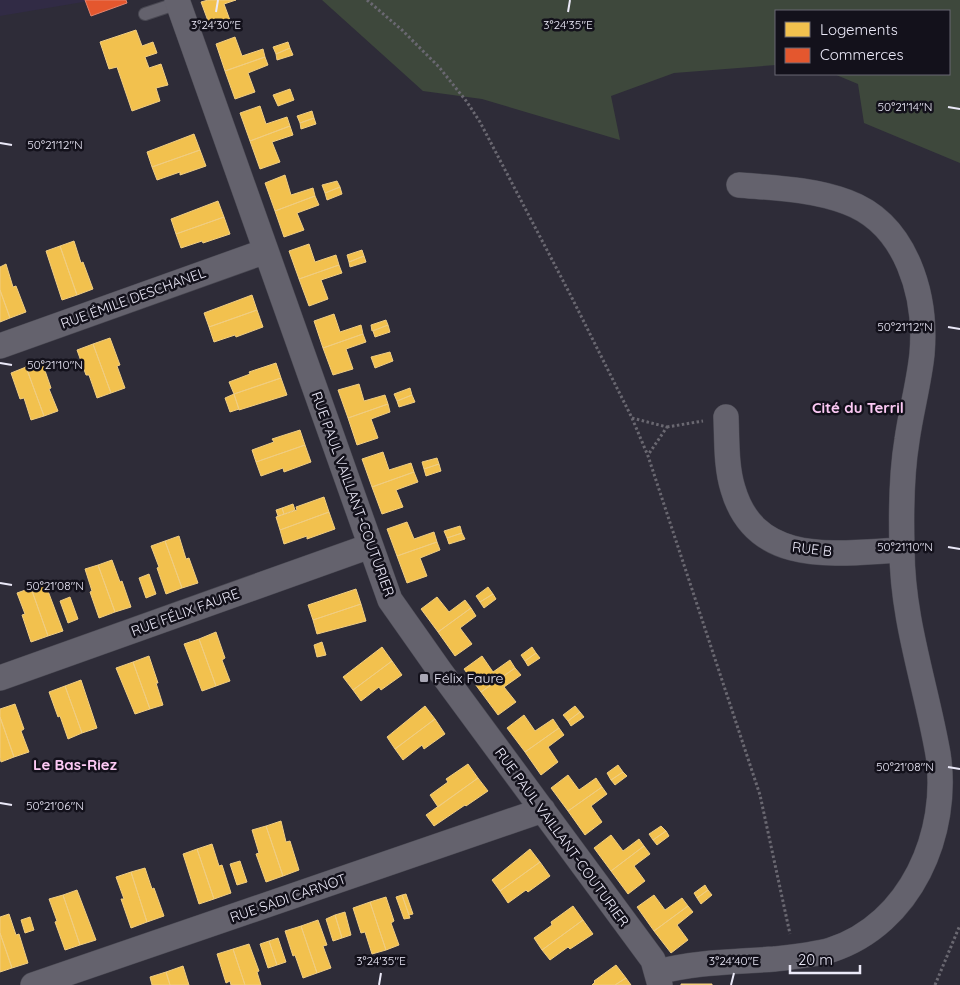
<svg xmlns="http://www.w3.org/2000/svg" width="960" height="985" font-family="Quicksand,sans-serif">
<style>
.built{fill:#312b45}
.green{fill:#3e483c}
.homes{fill:#f2c14e;stroke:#f0cd81}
.shops{fill:#e4572e;stroke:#e6836b}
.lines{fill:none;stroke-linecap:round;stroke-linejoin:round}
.service-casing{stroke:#494852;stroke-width:14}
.minor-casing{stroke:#494852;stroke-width:26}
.path{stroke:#6a6871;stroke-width:3;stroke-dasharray:2.5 2.5;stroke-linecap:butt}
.service{stroke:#64626d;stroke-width:12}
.minor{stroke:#64626d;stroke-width:25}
.ticks{fill:none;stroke:#ebe9f8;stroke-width:2}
.poi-dot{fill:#a9a7b5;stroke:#13111b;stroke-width:2}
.labels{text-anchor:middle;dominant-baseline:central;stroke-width:5;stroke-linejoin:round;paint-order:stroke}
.street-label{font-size:14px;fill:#ebe9f8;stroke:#13111b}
.poi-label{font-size:14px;fill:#ebe9f8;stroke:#13111b;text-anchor:start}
.neighbourhood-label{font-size:15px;font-weight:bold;fill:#fcc9f4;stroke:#13111b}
.ticks-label{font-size:12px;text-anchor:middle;fill:#ebe9f8;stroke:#13111b;stroke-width:5;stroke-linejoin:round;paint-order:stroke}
</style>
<rect width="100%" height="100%" fill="#2e2c38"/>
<path class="built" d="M0,0H95L0,16Z"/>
<path class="green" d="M322,0H960V163L864,123L858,84L834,74H949V11H776V65L674,73L611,96L620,140L482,99L423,91Z"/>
<path class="homes" d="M208,0H236L224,4L231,23L211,29L201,2Z
M136,30L142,46L153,42L157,53L145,57L149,68L161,64L168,85L156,88L160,101L132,111L117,67L109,69L100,42Z
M235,37L242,56L263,49L265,57L225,71L216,44Z
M288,42L290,48L276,54L273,47Z
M290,48L293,55L277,60L276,54Z
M265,57L268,65L248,73L255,92L235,99L225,71Z
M290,89L294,100L278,106L273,95Z
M260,106L266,124L287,117L290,126L250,141L240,113Z
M312,111L314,118L300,123L297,116Z
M314,118L316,124L301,129L300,123Z
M290,126L293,135L272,142L280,162L260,169L250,141Z
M194,134L200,150L152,167L147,152Z
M200,150L206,166L180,175V172L157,180L152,167Z
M285,175L291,195L313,188L315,196L275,211L265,183Z
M337,181L340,187L325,193L322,185Z
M340,187L342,194L327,200L325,193Z
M315,196L319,205L297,213L304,230L284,237L275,211Z
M218,201L224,217L176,234L171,219Z
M224,217L230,234L203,243L202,241L181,248L176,234Z
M74,241L81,263L83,262L93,289L77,295L60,246Z
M309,244L315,262L336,255L339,265L299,279L289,251Z
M60,246L77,295L62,300L46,251Z
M362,250L364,256L349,262L347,255Z
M364,256L366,262L350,267L349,262Z
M6,264L13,287L16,286L26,312L10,318L0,290V267Z
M339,265L342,273L321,280L328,299L309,306L299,279Z
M0,290L10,318L0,322Z
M252,295L257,310L209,327L204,313Z
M257,310L263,327L236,337L235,335L214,342L209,327Z
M334,314L340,332L361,325L363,334L323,348L314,321Z
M386,320L388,325L372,331L371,325Z
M388,325L390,332L375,337L373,331Z
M363,334L366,342L346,349L353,369L333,375L323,348Z
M110,338L120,365L117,366L125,388L111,393L93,344Z
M93,344L111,393L97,398L89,375H86L77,350Z
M390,352L393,361L375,368L371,357Z
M42,362L51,388L49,389L58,411L44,416L26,367Z
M276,363L281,378L234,394L229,382L250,374L249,372Z
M26,367L44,416L31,420L24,398L20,399L11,373Z
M281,378L287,395L239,410L234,394Z
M359,384L364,401L385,395L388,404L348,418L338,390Z
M410,388L412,395L397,401L394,394Z
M234,394L239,409L230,412L225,398Z
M412,395L415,402L399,407L397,401Z
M388,404L390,412L371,419L378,438L357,445L348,418Z
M300,430L305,445L256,462L252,450L274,442L272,439Z
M305,445L311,462L284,472L283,468L261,476L256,462Z
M383,452L389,470L411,463L414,472L372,487L362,459Z
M437,458L439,464L424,469L422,462Z
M439,464L441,471L426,476L424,469Z
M414,472L418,482L396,490L403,507L382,514L372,487Z
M324,497L329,512L280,530L276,517L297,510L296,507Z
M293,504L295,510L284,514L282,508Z
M282,508L284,514L278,516L276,510Z
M329,512L335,529L307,539V536L284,544L280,530Z
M407,522L414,539L434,532L437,542L397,556L387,529Z
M460,526L462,533L447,538L444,531Z
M462,533L465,539L449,544L447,538Z
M179,536L186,559L189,558L198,583L182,588L165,541Z
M165,541L182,588L166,594L157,568L159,567L151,546Z
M437,542L440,550L420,558L427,576L407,583L397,556Z
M112,560L120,582L122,581L131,607L115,612L98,565Z
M98,565L115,612L99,618L90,592L92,591L85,569Z
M149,574L156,594L146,598L139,578Z
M45,583L63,631L48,636L31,588Z
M488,587L493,594L480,602L476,596Z
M31,588L48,636L31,642L22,615L25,614L17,593Z
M356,589L361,604L313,620L308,605Z
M493,594L496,599L484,608L480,602Z
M70,597L78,619L68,623L60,601Z
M437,597L449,612L465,600L471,608L438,632L421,609Z
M361,604L366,621L317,634L313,620Z
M471,608L476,616L460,628L472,644L455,656L438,632Z
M216,632L225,658L222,660L230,681L216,686L199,639Z
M199,639L216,686L202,691L184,644Z
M322,642L326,655L317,657L314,645Z
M382,647L392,661L353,690L343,677Z
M532,647L536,653L525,661L521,655Z
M536,653L540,658L528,666L525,661Z
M149,656L158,683H156L163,705L150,709L133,662Z
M482,656L493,672L510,660L515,668L481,692L464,669Z
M392,661L402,675L381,690L379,687L361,701L353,690Z
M133,662L150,709L135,714L116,668Z
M515,668L521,675L504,687L516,702L498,715L481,692Z
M81,680L97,728L82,733L65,686Z
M65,686L82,733L68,739L60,716L58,717L49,692Z
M15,704L24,729L21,731L29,752L14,757L0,717V709Z
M425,706L435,719L395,749L387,737Z
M575,706L580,712L568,721L563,715Z
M580,712L584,717L571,726L568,721Z
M524,715L535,731L553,719L559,728L525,752L507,728Z
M0,717L14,757L1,762L0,758Z
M435,719L445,734L424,749L422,745L403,760L395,749Z
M559,728L564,735L548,747L558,762L541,775L525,752Z
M468,764L478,778L438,807L430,795L448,782L446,779Z
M618,765L623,772L611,780L607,773Z
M623,772L627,776L615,785L611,780Z
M568,775L579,790L596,778L602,787L568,811L551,788Z
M478,778L488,791L466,806L465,805L434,826L426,815Z
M602,787L607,794L591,806L602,822L585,835L568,811Z
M281,821L286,842L290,841L299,870L283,876L266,826Z
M266,826L283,876L266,882L256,854L259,853L252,830Z
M661,826L666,831L653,840L649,834Z
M666,831L669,836L657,845L653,840Z
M611,835L623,851L639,839L644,846L611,871L594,848Z
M212,844L219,866L222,865L231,893L214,899L197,849Z
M644,846L650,854L634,866L645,881L628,894L611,871Z
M197,849L214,899L199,904L183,854Z
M530,849L540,862L500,891L492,880Z
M240,861L247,882L237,885L230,864Z
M540,862L550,876L528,892L526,890L508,903L500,891Z
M145,868L152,889L154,888L164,916L147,922L131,872Z
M131,872L147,922L131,928L121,899H124L116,877Z
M705,885L708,890L697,898L694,893Z
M77,890L96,940L80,945L63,895Z
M708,890L712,895L701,904L697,898Z
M406,894L413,914L409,915L402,895Z
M63,895L80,945L65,950L55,922L57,921L49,899Z
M402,895L410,918L404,919L396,897Z
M654,895L665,910L682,898L688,906L654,931L637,907Z
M386,897L394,921L391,923L399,945L386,950L370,902Z
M370,902L386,950L372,954L365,932L361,933L353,908Z
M573,906L583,920L542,950L534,938L552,925L551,922Z
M688,906L693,912L677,925L688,940L671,953L654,931Z
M345,912L351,935L342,938L335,915Z
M9,914L16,935L19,934L28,963L12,968L0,933V917Z
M335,915L342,938L333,941L326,919Z
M30,917L34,930L25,933L21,920Z
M318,920L327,945L323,946L331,968L317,973L301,926Z
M583,920L593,934L570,949L568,947L550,960L542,950Z
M301,926L317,973L303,978L295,955L293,956L285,931Z
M0,933L12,968L0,972Z
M278,938L286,962L277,965L269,941Z
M269,941L277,965L268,968L260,944Z
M249,944L259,971L257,972L261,985H245L233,949Z
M233,949L245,985H231L230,981L226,983L217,954Z
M616,965L626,978L615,985H592L595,982L594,981Z
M183,966L189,985H170L166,972Z
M166,972L170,985H152L150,977Z
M626,978L631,985H615Z
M681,984H712V985H681Z"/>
<path class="shops" d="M85,0H126L127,3L91,16Z"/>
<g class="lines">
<g class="service-casing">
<path id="service" d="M145,14L178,3"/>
</g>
<g class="minor-casing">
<path id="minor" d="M177,0L390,600L440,671L653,960L660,985
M0,346L266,251
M726,417C727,441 726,467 733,489C756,568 838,553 902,550
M0,678L370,546
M658,972C695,962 736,962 774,959C793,957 813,955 831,950C911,924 950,833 938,754C926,685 902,620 902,549C901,513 901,476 907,440C911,411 919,383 922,354C927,296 907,224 847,202C813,189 775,188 739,185
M33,985L543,810"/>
</g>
<path class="path" d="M367,0L402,30L439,67L467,102L480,122L571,296L632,418L648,456L760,795L790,934
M632,418L667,427L648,455
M667,427L703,421
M935,985L960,925"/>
<use href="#service" class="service"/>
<use href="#minor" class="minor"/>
</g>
<path class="ticks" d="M216,12L218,0M568,12L570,0M948,107L960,109M0,143L12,145M948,327L960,329M0,363L12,365M948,547L960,549M0,583L12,585M948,767L960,769M0,803L12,805M379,985L381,973M731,985L734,973"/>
<rect class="poi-dot" x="419" y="673" width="10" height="10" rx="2.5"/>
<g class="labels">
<g class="street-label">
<text transform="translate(133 298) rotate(-20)">RUE ÉMILE DESCHANEL</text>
<text transform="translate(353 494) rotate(70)">RUE PAUL VAILLANT-COUTURIER</text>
<text transform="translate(812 549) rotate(7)">RUE B</text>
<text transform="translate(185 612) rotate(-20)">RUE FÉLIX FAURE</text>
<text transform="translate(562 837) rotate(54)">RUE PAUL VAILLANT-COUTURIER</text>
<text transform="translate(288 898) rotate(-19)">RUE SADI CARNOT</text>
</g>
<g class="poi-label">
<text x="434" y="678">Félix Faure</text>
</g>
<g class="neighbourhood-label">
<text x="858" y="407">Cité du Terril</text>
<text x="75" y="764">Le Bas-Riez</text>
</g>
</g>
<g class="ticks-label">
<text x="216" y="29">3°24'30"E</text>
<text x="568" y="29">3°24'35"E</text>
<text x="905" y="111">50°21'14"N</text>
<text x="55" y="149">50°21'12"N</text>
<text x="905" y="331">50°21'12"N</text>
<text x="55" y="369">50°21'10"N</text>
<text x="905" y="551">50°21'10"N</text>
<text x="55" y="590">50°21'08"N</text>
<text x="905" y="771">50°21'08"N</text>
<text x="55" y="810">50°21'06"N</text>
<text x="381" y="965">3°24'35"E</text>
<text x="734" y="965">3°24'40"E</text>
</g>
<rect x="775" y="10" width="175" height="65" fill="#13111b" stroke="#696773"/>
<rect x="785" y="22" width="25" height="15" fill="#f2c14e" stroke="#696773"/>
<text x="820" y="35" font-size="15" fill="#ebe9f8">Logements</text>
<rect x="785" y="48" width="25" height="15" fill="#e4572e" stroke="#696773"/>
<text x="820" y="60" font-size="15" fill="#ebe9f8">Commerces</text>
<path d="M790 965v8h70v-8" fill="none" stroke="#ebe9f8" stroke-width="2.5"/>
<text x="798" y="965" font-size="15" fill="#ebe9f8" stroke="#13111b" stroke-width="4" paint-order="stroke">20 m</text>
</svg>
